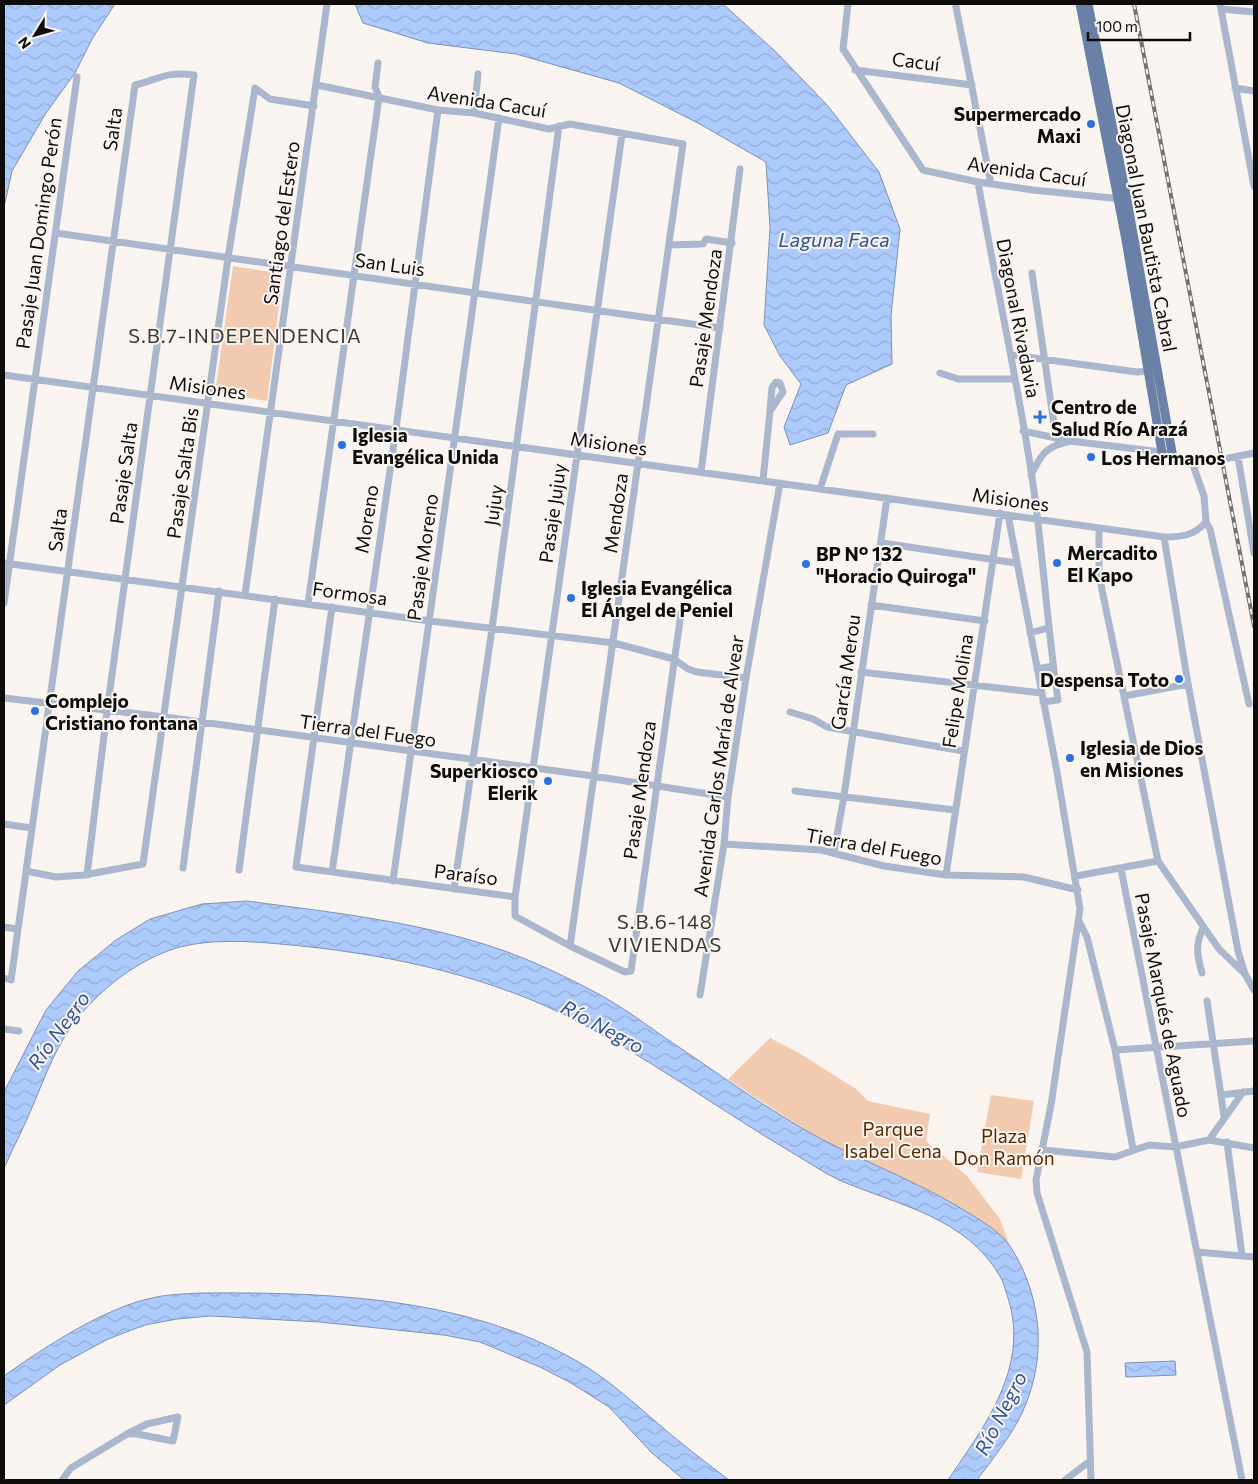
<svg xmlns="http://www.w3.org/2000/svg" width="1258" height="1484" font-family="Commissioner,sans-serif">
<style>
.park{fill:#f2caaf}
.water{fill:url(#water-waves);stroke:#7d91b3}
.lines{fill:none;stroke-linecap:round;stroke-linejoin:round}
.minor{stroke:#a9b6cc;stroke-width:7}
.major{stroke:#6981a7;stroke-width:9}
.rail-casing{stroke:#73706e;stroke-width:4}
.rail{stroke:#f9f4f0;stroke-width:2;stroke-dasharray:5.5;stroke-linecap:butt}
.poi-dot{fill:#2e70dd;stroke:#f9f4f0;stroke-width:2}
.labels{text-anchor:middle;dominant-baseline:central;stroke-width:4;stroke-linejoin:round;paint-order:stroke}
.street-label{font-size:19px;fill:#0f0d0c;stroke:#f9f4f0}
.poi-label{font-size:19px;font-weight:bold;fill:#0f0d0c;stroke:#f9f4f0;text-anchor:start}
.park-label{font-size:19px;fill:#582a00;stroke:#f9f4f0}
.water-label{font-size:20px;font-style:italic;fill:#30548f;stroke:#f9f4f0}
.neighbourhood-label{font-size:20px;letter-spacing:1px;fill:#3c3836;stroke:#f9f4f0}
</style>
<defs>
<pattern id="water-waves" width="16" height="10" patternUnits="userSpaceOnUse" patternTransform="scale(1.25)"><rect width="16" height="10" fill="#accafb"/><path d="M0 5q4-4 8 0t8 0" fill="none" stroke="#93acd6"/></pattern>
</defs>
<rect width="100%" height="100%" fill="#f9f4f0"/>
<path class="park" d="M233,266L283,274L267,401L215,393Z
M770,1038L799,1053L856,1089L868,1101L930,1114L926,1141L967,1176L1000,1219L1009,1244C956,1194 885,1173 821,1139C789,1121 759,1099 728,1079Z
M991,1095L1034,1101L1021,1179L977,1172Z"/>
<path class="water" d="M4,4H115L92,39L75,73L46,113L12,171L4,207Z
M355,4H723L776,52L828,106L879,172L900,229L891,316L892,364L846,385L828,433L790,445L784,427L801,384L780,356L764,325L770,228L766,162L698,123L619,83L516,54L428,43L363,23Z
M247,901C329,912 414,921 493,947C530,959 569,978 604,997C625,1009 644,1023 664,1037C715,1071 769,1111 823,1140C872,1165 925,1185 972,1215C985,1223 1001,1233 1010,1246C1044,1299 1048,1364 1018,1421C1007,1441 991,1461 977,1480H948C985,1425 1030,1367 1008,1298C1006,1292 1004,1284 1001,1278C967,1217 897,1205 839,1180C824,1173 810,1163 796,1155C718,1109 644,1054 563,1014C476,972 375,952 280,944C247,941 212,939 180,947C148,956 118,976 95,999C62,1031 51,1062 34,1103C25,1125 14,1146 4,1168V1092L46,1010L78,971L116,940L150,919L202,904Z
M201,1293C333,1292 476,1297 590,1369C613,1384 634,1403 655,1421C679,1442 704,1461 729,1480H684L652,1453L609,1407L571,1383L540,1367L480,1342L444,1335L320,1322L210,1316L177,1319L145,1325L108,1339L60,1365L4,1405V1376C43,1348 104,1308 152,1298C168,1294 185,1294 201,1293Z
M1175,1361L1176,1375L1126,1377L1125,1363Z"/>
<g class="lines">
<path class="minor" d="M848,4L843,49L923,170L978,182L1033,190L1121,199
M1220,4L1254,186
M956,7L991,184
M1221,9L1254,12
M855,70L972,85
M317,85L438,110L474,113L549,129L570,124L683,144L570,946
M1235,88L1254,91
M474,113L478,74
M978,182C995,280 1017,378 1032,477C1043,551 1047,626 1058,700L1043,702
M56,233L720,328
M669,245L703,244L706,239L732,243
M1032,273L1056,438
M1012,355L1137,372L1149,371
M940,373L958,379H1015
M4,375L1164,537C1181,537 1194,536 1206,522
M1023,431L1070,441L1162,452L1193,465L1254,453
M1238,457L1254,553
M1193,465L1204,496L1206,522L1210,529L1249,704
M701,472L740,169
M1031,475C1041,455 1045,447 1067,442
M763,480L770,411L783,392L780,383L776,382L772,388L770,411
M820,489L838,434H873
M1008,515L1057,772L1080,909L1051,1105L1036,1180L1037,1193L1087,1352L1091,1480
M1099,529V572L1102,590L1158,861L1219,949L1245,974
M1164,537L1188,684L1238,951L1245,974L1254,990
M882,543L1016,563
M4,563L430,621L614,643L674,659L688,669L697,672L746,678
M245,595L327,4
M4,603L77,77
M308,604L379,97L375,87L378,63
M871,605L985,621
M332,607L296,867L515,897V916L570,946L625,972L631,971L681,613
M1030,633L1048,628
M1037,669L1053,666
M861,672L1041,693
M1124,696L1188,684
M4,698L165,717L593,776L728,797
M790,712L813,719L827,727L963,751
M795,791L955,810
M4,824L31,828
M724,844L821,850L884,866L946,875L1024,877L1078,890
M834,852L844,796L887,498
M183,868L219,591
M1121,869L1242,1480
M239,870L275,599
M26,871L56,877L84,875L143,864L228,258L255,88L270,99L314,106
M332,872L396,429L438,110
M946,875L1000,513
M1076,876L1158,861
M393,881L499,118
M454,889L492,629L559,126
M515,897L622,134
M1079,921L1087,937L1115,1050L1133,1149
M4,927L17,929
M1202,973C1197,955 1195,945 1203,928
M4,978L11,980L135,85C160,79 166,71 194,75L107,711L87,875
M700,995L724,844L728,797L746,678L780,483
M1207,1001L1224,1116
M4,1029L19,1031
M1115,1050L1254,1041
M1221,1095L1254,1091
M1209,1140L1254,1148
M1227,1142L1242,1255
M1043,1150L1115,1157L1149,1145L1175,1147L1209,1140L1243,1092
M1197,1252L1254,1257
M62,1480L71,1468L127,1434L147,1424L178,1417L173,1441L137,1434H127
M1065,1480L1090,1461"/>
<path class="major" d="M1080,4L1126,240L1162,452
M1088,4L1127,200L1173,458"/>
<g class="rail-casing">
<path id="rail" d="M1134,4L1254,626"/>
</g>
<use href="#rail" class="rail"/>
</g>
<g class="poi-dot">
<circle cx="1091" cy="124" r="5"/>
<path d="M1037.5 409.5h5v5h5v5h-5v5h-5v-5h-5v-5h5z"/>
<circle cx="342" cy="445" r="5"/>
<circle cx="1091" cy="457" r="5"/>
<circle cx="1057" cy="563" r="5"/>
<circle cx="806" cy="564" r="5"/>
<circle cx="571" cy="598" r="5"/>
<circle cx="1179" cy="679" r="5"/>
<circle cx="35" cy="711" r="5"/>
<circle cx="1070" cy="758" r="5"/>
<circle cx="548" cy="781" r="5"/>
</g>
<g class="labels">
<g class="street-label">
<text transform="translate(916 61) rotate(7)">Cacuí</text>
<text transform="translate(487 101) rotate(9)">Avenida Cacuí</text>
<text transform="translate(112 129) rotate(-82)">Salta</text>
<text transform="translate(1027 171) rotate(8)">Avenida Cacuí</text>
<text transform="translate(281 223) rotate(-82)">Santiago del Estero</text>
<text transform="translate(1147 228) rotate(79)">Diagonal Juan Bautista Cabral</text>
<text transform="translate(38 233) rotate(-82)">Pasaje Juan Domingo Perón</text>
<text transform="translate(390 264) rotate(8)">San Luis</text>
<text transform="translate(705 318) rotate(-82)">Pasaje Mendoza</text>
<text transform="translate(1019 318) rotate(79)">Diagonal Rivadavia</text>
<text transform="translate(208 387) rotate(8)">Misiones</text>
<text transform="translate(609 443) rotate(8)">Misiones</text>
<text transform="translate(123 473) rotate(-82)">Pasaje Salta</text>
<text transform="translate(182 473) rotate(-82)">Pasaje Salta Bis</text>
<text transform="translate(1011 499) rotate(8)">Misiones</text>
<text transform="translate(493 505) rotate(-82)">Jujuy</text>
<text transform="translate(552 513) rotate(-82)">Pasaje Jujuy</text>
<text transform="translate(615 513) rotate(-82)">Mendoza</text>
<text transform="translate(366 519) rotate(-81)">Moreno</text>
<text transform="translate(57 530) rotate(-83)">Salta</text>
<text transform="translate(422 557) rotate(-82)">Pasaje Moreno</text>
<text transform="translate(350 593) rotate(8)">Formosa</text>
<text transform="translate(845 672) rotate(-82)">García Merou</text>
<text transform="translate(957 691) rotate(-81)">Felipe Molina</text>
<text transform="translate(368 730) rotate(8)">Tierra del Fuego</text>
<text transform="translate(718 766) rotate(-82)">Avenida Carlos María de Alvear</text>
<text transform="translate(639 790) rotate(-82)">Pasaje Mendoza</text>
<text transform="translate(874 846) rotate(10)">Tierra del Fuego</text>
<text transform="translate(466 874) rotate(7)">Paraíso</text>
<text transform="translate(1164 1005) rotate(79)">Pasaje Marqués de Aguado</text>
</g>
<g class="poi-label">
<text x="1081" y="113" text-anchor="end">Supermercado<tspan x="1081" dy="22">Maxi</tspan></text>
<text x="1051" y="406">Centro de<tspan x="1051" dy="22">Salud Río Arazá</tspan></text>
<text x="352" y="434">Iglesia<tspan x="352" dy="22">Evangélica Unida</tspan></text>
<text x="1101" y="457">Los Hermanos</text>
<text x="1067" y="552">Mercadito<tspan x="1067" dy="22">El Kapo</tspan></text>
<text x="816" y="553">BP N° 132<tspan x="816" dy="22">"Horacio Quiroga"</tspan></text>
<text x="581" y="587">Iglesia Evangélica<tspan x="581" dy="22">El Ángel de Peniel</tspan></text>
<text x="1169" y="679" text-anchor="end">Despensa Toto</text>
<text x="45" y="700">Complejo<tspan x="45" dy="22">Cristiano fontana</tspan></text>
<text x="1080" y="747">Iglesia de Dios<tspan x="1080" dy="22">en Misiones</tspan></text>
<text x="538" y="770" text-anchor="end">Superkiosco<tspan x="538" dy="22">Elerik</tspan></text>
</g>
<g class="park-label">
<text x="893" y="1128">Parque<tspan x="893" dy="22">Isabel Cena</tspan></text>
<text x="1004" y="1135">Plaza<tspan x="1004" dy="22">Don Ramón</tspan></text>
</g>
<g class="water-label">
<text x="834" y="239">Laguna Faca</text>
<text transform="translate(603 1026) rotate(28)">Río Negro</text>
<text transform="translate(58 1030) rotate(-54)">Río Negro</text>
<text transform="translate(1000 1413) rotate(-63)">Río Negro</text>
</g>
<g class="neighbourhood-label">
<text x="245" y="335">S.B.7-INDEPENDENCIA</text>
<text x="665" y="921">S.B.6-148<tspan x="665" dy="23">VIVIENDAS</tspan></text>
</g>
</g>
<rect width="1258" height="1484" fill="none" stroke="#0f0d0c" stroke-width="10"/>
<g transform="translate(35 35) rotate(233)" stroke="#f9f4f0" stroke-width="4" paint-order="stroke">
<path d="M0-4L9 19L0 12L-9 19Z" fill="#0f0d0c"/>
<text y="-8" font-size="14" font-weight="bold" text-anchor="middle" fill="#0f0d0c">N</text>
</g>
<path d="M1088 32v8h102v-8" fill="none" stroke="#0f0d0c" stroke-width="2.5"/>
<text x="1096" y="32" font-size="15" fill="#0f0d0c" stroke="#f9f4f0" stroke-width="4" paint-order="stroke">100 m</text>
</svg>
